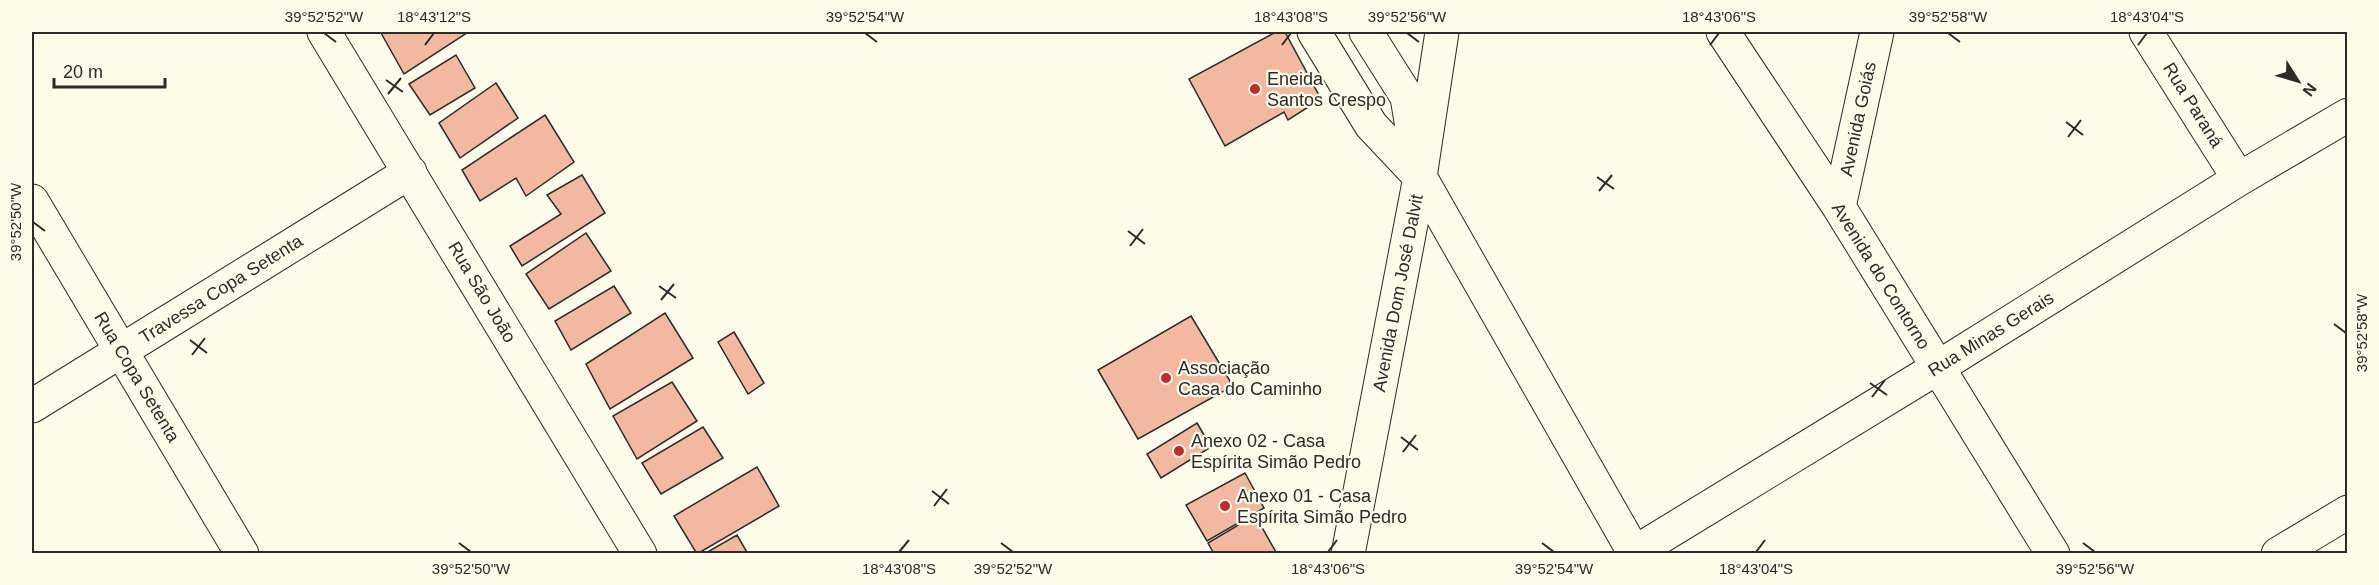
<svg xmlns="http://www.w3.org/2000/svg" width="2379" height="585" font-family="Helvetica,sans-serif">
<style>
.building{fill:#f2b8a0;stroke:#2b2b2b;stroke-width:1.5}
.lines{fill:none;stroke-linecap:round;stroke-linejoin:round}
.minor-casing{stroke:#2b2b2b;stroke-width:35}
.tertiary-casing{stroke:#2b2b2b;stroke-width:35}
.minor{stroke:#fdfbea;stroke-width:33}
.tertiary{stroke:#fdfbea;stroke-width:33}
.ticks{fill:none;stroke:#2b2b2b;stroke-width:2}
.poi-dot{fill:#c62828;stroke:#fdfbea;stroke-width:2}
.labels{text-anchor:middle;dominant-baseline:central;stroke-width:4.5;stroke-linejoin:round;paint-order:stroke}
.poi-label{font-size:18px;fill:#2b2b2b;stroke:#fdfbea;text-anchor:start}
.street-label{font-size:18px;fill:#2b2b2b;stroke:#fdfbea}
.neatline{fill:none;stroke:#2b2b2b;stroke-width:2}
.ticks-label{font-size:15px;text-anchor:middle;fill:#2b2b2b}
</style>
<rect width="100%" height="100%" fill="#fdfbea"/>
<path class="building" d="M384,32H466L467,33L404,74L381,33Z
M1276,32H1285L1321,99L1288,120L1284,112L1225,146L1189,79Z
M456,55L475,88L430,115L409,84Z
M496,83L518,118L460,158L439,123Z
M545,115L574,162L526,196L516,178L480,201L462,170Z
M582,175L605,213L522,266L510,246L561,214L547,195Z
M586,233L611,271L549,309L526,274Z
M614,286L631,313L571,350L555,321Z
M665,313L693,358L610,409L586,364Z
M1191,316L1233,386L1138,439L1098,370Z
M734,332L764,383L748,394L718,342Z
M672,382L697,421L637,459L613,416Z
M1197,423L1211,447L1161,478L1147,454Z
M703,427L723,458L661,494L642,463Z
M757,467L779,506L697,554L674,516Z
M1245,473L1264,508L1207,541L1186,505Z
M1255,515L1277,554H1214L1208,543Z
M737,535L748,554H704Z"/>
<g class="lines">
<g class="minor-casing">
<path id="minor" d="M324,32L640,554
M1314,32L1371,125L1420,177L1635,554
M1366,32L1407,97L1419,170
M1723,32L1839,207L2053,554
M2146,32L2239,179
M32,201L242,554
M1839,207L1877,32
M32,406L410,172
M1634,553L1937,368L2239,179L2348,115
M2278,554L2348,512"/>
</g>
<g class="tertiary-casing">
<path id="tertiary" d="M1348,554L1420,177L1442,32"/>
</g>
<use href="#minor" class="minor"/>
<use href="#tertiary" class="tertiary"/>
</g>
<path class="ticks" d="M324,33L336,42M865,33L877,42M1407,33L1419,42M1948,33L1960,42M425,45L434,33M1282,45L1291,33M1710,45L1719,33M2138,45L2147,33M386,80L403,92M388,94L401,78M2066,122L2083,135M2068,137L2081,120M1597,177L1614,189M1599,191L1612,175M33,222L45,231M1128,231L1145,244M1130,246L1143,229M659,286L676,298M661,300L674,284M2334,324L2346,333M190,340L207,353M192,355L205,338M1870,383L1887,395M1872,397L1885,380M1401,437L1418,450M1403,452L1416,435M932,491L949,504M934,506L947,489M459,543L471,552M1001,543L1013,552M1542,543L1554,552M2083,543L2095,552M899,552L909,540M1328,552L1337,540M1756,552L1765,540"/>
<g class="poi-dot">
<circle cx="1255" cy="89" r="6"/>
<circle cx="1166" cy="378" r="6"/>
<circle cx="1179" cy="451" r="6"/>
<circle cx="1225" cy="506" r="6"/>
</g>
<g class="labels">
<g class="poi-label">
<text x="1267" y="79">Eneida<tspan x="1267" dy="21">Santos Crespo</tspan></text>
<text x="1178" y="368">Associação<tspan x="1178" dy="21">Casa do Caminho</tspan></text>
<text x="1191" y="441">Anexo 02 - Casa<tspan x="1191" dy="21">Espírita Simão Pedro</tspan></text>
<text x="1237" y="496">Anexo 01 - Casa<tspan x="1237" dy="21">Espírita Simão Pedro</tspan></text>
</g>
<g class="street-label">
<text transform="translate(2193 105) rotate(58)">Rua Paraná</text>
<text transform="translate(1858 119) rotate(-78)">Avenida Goiás</text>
<text transform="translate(1881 276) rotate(58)">Avenida do Contorno</text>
<text transform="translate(221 289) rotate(-32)">Travessa Copa Setenta</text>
<text transform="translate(482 292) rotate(59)">Rua São João</text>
<text transform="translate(1398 293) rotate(-79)">Avenida Dom José Dalvit</text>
<text transform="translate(1991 334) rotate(-32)">Rua Minas Gerais</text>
<text transform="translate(137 377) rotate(59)">Rua Copa Setenta</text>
</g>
</g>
<rect width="2379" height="585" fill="none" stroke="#fdfbea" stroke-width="66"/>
<g transform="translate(2298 81) rotate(127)" stroke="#fdfbea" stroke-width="4.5" paint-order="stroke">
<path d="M0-4.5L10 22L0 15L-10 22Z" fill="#2b2b2b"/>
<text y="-9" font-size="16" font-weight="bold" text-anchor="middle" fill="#2b2b2b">N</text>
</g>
<path d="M54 78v9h111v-9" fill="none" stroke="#2b2b2b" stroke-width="3"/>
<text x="63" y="78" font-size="18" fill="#2b2b2b" stroke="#fdfbea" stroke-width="4.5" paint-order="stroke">20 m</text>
<rect x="33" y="33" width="2313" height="519" class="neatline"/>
<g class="ticks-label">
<text x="324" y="22">39°52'52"W</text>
<text x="434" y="22">18°43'12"S</text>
<text x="865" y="22">39°52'54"W</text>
<text x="1291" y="22">18°43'08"S</text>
<text x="1407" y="22">39°52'56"W</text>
<text x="1719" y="22">18°43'06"S</text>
<text x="1948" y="22">39°52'58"W</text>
<text x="2147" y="22">18°43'04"S</text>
<text transform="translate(16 222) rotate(-90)" y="5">39°52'50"W</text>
<text transform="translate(2362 333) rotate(-90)" y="5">39°52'58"W</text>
<text x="471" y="574">39°52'50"W</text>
<text x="899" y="574">18°43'08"S</text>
<text x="1013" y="574">39°52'52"W</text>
<text x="1328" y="574">18°43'06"S</text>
<text x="1554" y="574">39°52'54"W</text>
<text x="1756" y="574">18°43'04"S</text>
<text x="2095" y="574">39°52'56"W</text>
</g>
</svg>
